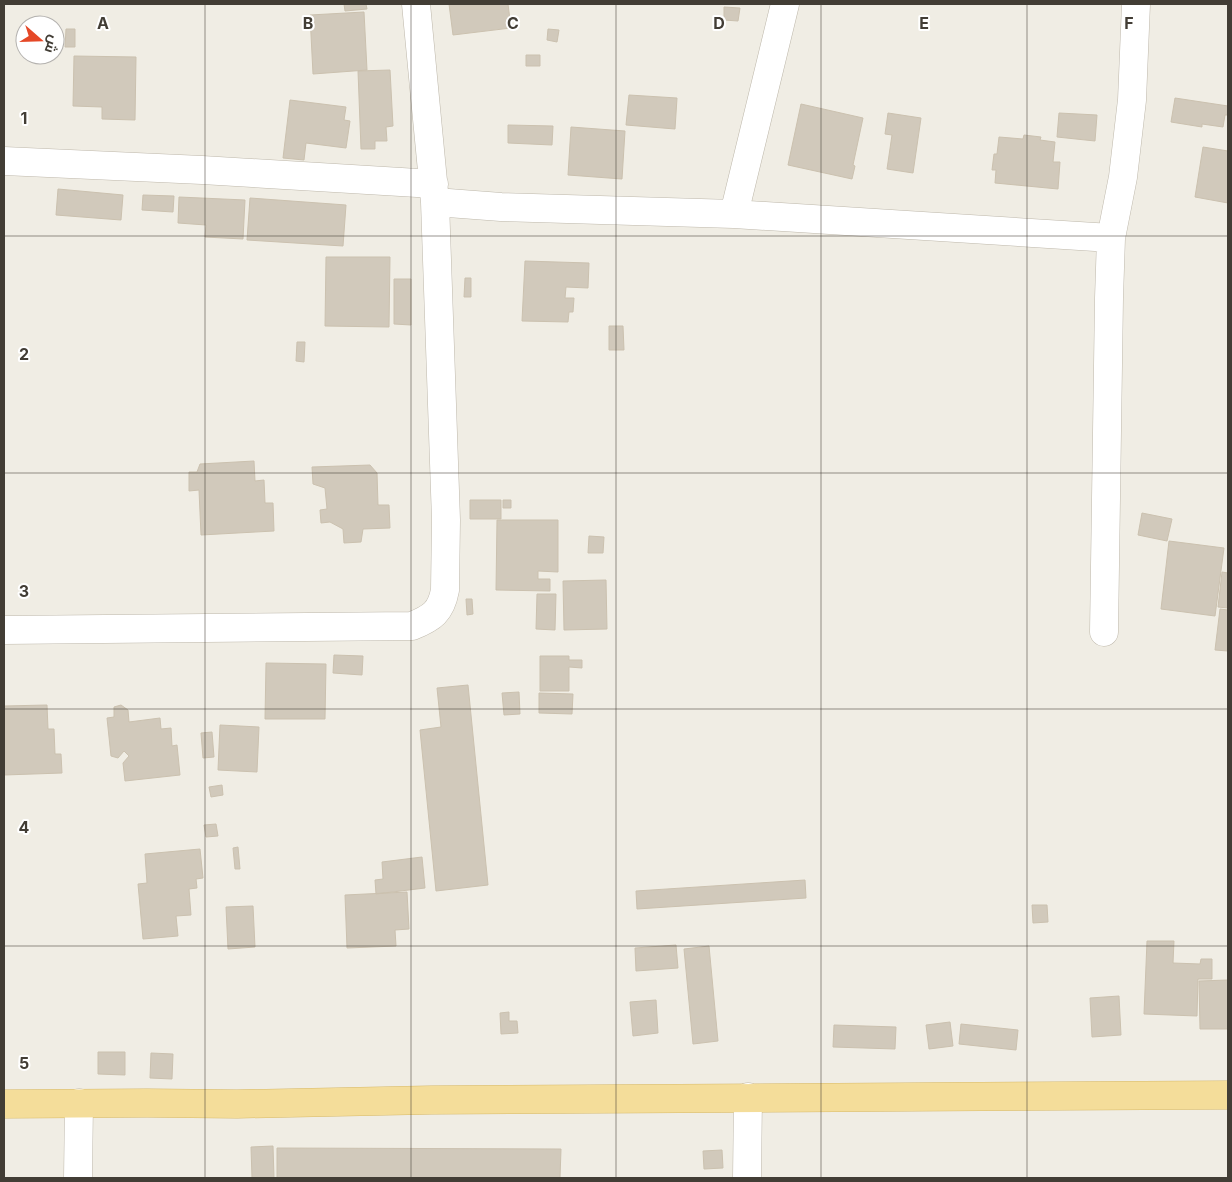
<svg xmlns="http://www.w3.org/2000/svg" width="1232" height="1182" font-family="Inter,Cairo,sans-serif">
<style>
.building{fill:#d1c9bb;stroke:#cbc1af}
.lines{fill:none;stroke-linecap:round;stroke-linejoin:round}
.minor-casing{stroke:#beb8ab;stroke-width:29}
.major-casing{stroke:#d7ba6b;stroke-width:29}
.minor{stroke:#fff;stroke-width:28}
.major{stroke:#f4dd9a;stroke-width:28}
.grid{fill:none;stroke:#423d35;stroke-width:1;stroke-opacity:0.55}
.grid-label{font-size:16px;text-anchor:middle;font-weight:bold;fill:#423d35;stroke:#fff;stroke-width:4;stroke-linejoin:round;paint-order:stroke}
</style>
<rect width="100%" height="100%" fill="#f0ede4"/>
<path class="building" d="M344,4H366L367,9L345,11Z
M449,4H508L511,28L453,35Z
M724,7L740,8L738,21L724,20Z
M364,12L367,70L313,74L310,15Z
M66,29H75V47H65Z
M548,29L559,30L557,42L547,40Z
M526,55H540V66H526Z
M74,56L136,57L135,120L102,119V107L73,106Z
M390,70L393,126L386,127L387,141H375V149H361L358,71Z
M629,95L677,98L675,129L626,125Z
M1175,98L1228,106V115H1225L1223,127L1202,124V127L1171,122Z
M290,100L346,107L344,120L350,121L346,148L306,143L304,160L283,158Z
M801,104L863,118L853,165L855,166L852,179L788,165Z
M888,113L921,118L913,173L887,169L892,135L885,134Z
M1059,113L1097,115L1095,141L1057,137Z
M508,125L553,126L552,145L508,143Z
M571,127L625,131L622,179L568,175Z
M1024,135L1041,137L1040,140L1055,142L1053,162H1060L1058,189L995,183L996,170H992L994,154H997L999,137L1023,139Z
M1203,147L1228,151V203L1195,197Z
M58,189L123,195L121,220L56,215Z
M143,195L174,196L173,212L142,210Z
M179,197L245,200L243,239L205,237L206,225L178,223Z
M250,198L346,205L343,246L247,240Z
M326,257H390L389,327L325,326Z
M525,261L589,263L588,288L566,287L565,298H574L573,312H569L568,322L522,321Z
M465,278H471V297H464Z
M394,279H411V325L394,324Z
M609,326H623L624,350H609Z
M297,342H305L304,362L296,361Z
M254,461L255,481L264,480L265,503H273L274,531L201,535L199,490L189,491V472H197L200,464Z
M370,465L377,473L378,505H389L390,528L363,529L361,542L344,543L343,529L330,522L321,523L320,510L327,509L325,488L313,484L312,467Z
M470,500H501V519H470Z
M503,500H511V508H503Z
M1142,513L1172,519L1167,541L1138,535Z
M497,520H558V572L538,571V579H550V591L496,590Z
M589,536L604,537L603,553H588Z
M1169,541L1224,548L1215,616L1161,609Z
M1222,572L1228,573V608L1218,607Z
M606,580L607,629L564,630L563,581Z
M537,594H556L555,630L536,629Z
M466,599H472L473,614L467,615Z
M1220,609L1228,610V651L1215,650Z
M334,655L363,656L362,675L333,673Z
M540,656H569V660H582V668L569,667V691H540Z
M266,663L326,664L325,719H265Z
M468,685L488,885L436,891L420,730L441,727L437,688Z
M519,692L520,714L504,715L502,693Z
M539,693L573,694L572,714L539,713Z
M47,705L48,729H54L55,754H61L62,773L4,775V706Z
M121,705L128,710L129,722L160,718L161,729L171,728L172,746L177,745L180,775L125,781L123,763L129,756L124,751L118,758L111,756L107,718L114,717V707Z
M220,725L259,727L257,772L218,770Z
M212,732L214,757L203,758L201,733Z
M222,785L223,795L211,797L209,787Z
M216,824L218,836L206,837L204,825Z
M238,847L240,869H235L233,848Z
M200,849L203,878L196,879L197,888L189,889L191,915L176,916L178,936L143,939L138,884L147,883L145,854Z
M422,857L425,888L376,894L375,880L383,879L382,862Z
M805,880L806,898L637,909L636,891Z
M407,892L409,929L395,930L396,946L347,948L345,895Z
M1032,905H1047L1048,922L1033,923Z
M253,906L255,947L228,949L226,907Z
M1147,941H1174L1173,963L1200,964L1201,959H1212V979H1198L1197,1016L1144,1014Z
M676,945L678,968L636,971L635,948Z
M709,946L718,1041L693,1044L684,949Z
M1228,980V1029H1200L1199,981Z
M1119,996L1121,1035L1092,1037L1090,998Z
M656,1000L658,1033L633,1036L630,1002Z
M509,1012V1021H517L518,1033L501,1034L500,1013Z
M950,1022L953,1046L929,1049L926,1025Z
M961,1024L1018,1030L1016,1050L959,1044Z
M834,1025L896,1027L895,1049L833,1047Z
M98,1052H125V1075L98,1074Z
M151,1053L173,1054L172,1079L150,1078Z
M273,1146L274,1178H252L251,1147Z
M277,1148L561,1149L560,1178H277Z
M722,1150L723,1168L704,1169L703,1151Z"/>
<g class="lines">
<g class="minor-casing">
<path id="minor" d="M4,161L202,170L434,184
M435,202L501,207L734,214L1111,238L1109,298L1104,632
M734,214L785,4
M1111,238L1123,177L1132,100L1136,4
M4,630L412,626C432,618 441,612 445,590L446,520L435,202L416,4
M78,1178L79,1103
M747,1178L748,1097"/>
</g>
<g class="major-casing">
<path id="major" d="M4,1104L147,1103L237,1104L431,1100L1228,1095"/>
</g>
<use href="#minor" class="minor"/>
<use href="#major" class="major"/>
</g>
<path class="grid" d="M205,4V1178M411,4V1178M616,4V1178M821,4V1178M1027,4V1178M4,236H1228M4,473H1228M4,709H1228M4,946H1228"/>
<g class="grid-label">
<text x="103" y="29">A</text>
<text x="308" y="29">B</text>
<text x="513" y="29">C</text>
<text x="719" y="29">D</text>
<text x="924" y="29">E</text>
<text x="1129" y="29">F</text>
<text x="24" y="124">1</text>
<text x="24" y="360">2</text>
<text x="24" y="597">3</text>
<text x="24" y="833">4</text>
<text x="24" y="1069">5</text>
</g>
<rect width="1232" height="1182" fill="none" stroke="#423d35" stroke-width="10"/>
<g transform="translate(40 40) rotate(110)"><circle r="24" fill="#ffffff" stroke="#b3b1ae"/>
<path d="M0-4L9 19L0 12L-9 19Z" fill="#e54827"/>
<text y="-8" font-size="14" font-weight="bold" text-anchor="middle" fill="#423d35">ش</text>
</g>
</svg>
